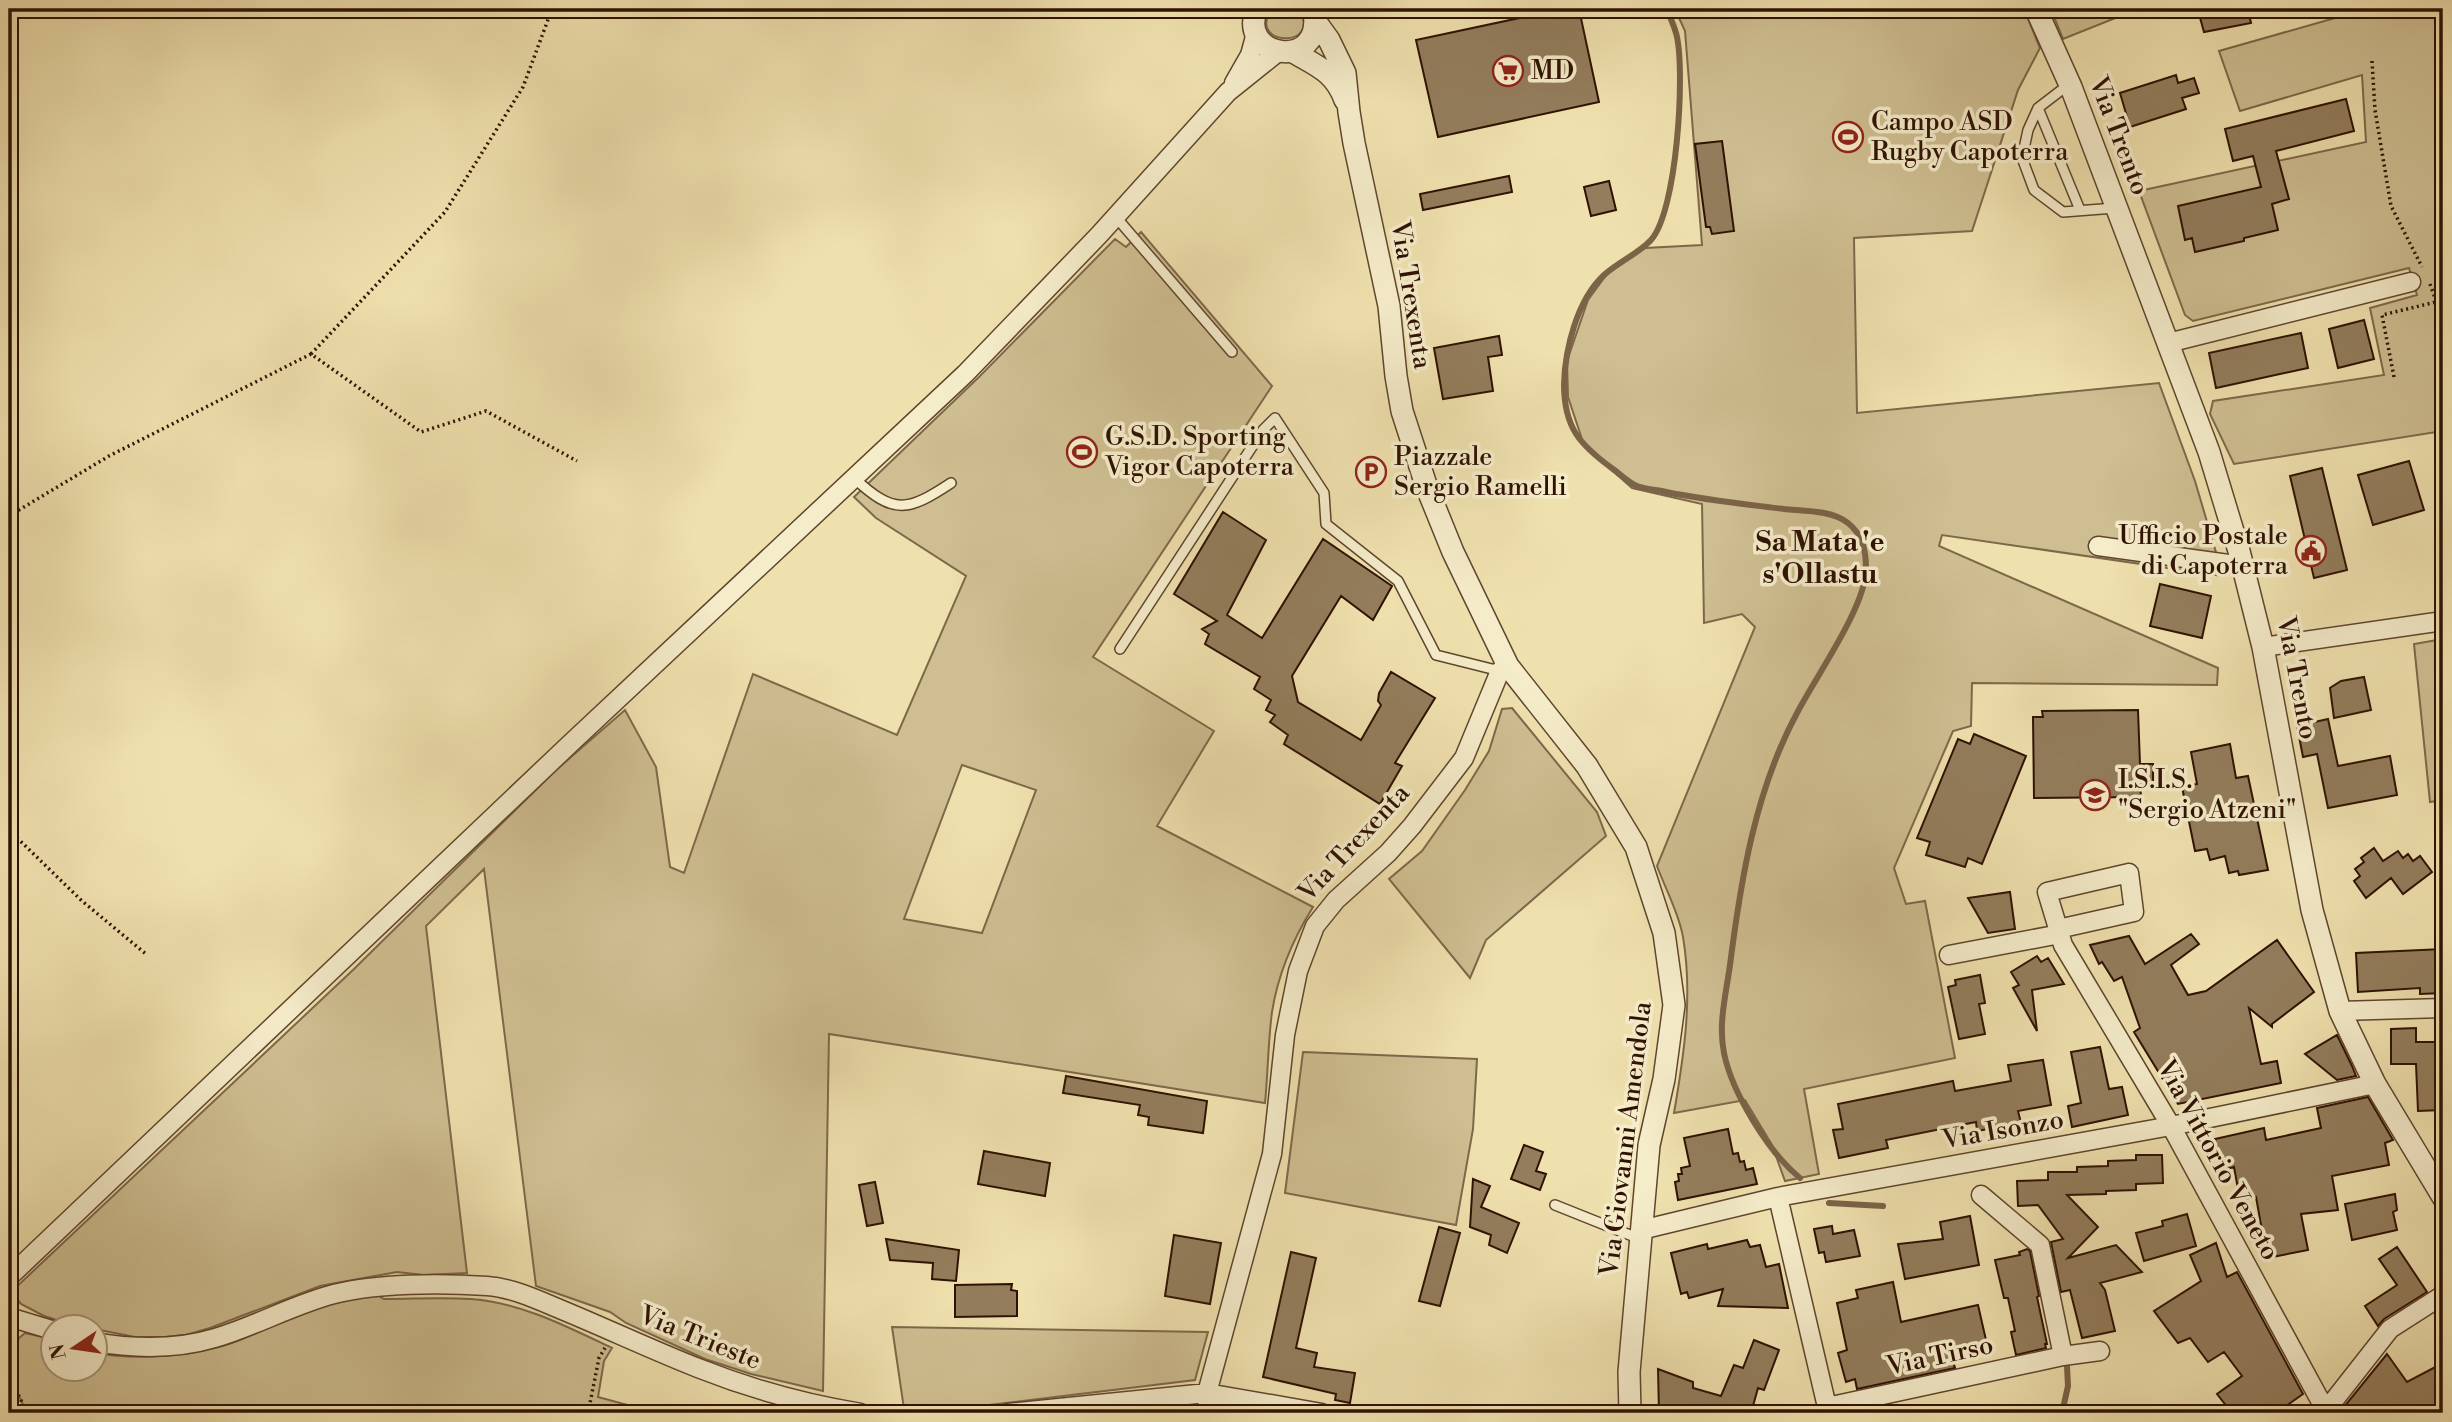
<svg xmlns="http://www.w3.org/2000/svg" width="2452" height="1422" font-family="'Libre Bodoni',serif">
<style>
.green{fill:#cebe91;stroke:#7e684a;stroke-width:2;fill-rule:evenodd}
.lines{fill:none;stroke-linecap:round;stroke-linejoin:round}
.stream{stroke:#7b6347;stroke-width:6}
.building{fill:#937d5c;stroke:#2f1103;stroke-width:2}
.service-casing{stroke:#5f452e;stroke-width:12}
.minor-casing{stroke:#5f452e;stroke-width:21}
.tertiary-casing{stroke:#5f452e;stroke-width:24}
.path{stroke:#2f1103;stroke-width:3.5;stroke-dasharray:2 3.5;stroke-linecap:butt}
.service{stroke:#f5ecca;stroke-width:9}
.minor{stroke:#f5ecca;stroke-width:18}
.tertiary{stroke:#f5ecca;stroke-width:21}
.labels{text-anchor:middle;dominant-baseline:central;stroke-width:7;stroke-linejoin:round;paint-order:stroke}
.poi-label{font-size:26px;fill:#2f1103;stroke:#f5ecca;text-anchor:start}
.street-label{font-size:26px;fill:#2f1103;stroke:#f5ecca}
.neighbourhood-label{font-size:28px;font-weight:bold;fill:#2f1103;stroke:#f5ecca}
</style>
<rect width="100%" height="100%" fill="#efe1ae"/>
<filter id="stains"><feTurbulence type="fractalNoise" baseFrequency=".00286" numOctaves="4"/><feColorMatrix values="0 0 0 0 .2 0 0 0 0 .09 0 0 0 0 .02 0 0 0 .5 -.17"/></filter>
<radialGradient id="worn" r=".72"><stop offset=".6" stop-color="#630" stop-opacity="0"/><stop offset="1" stop-color="#630" stop-opacity=".3"/></radialGradient>
<path class="green" d="M1272,9H1299C1324,50 1245,46 1272,9Z
M1675,9H2024L2040,48L2018,90L1972,231L1854,238L1857,413L2159,383L2195,481L2223,576L1942,535L1939,546L2218,668L2217,685L1972,683L1971,726L1953,731L1894,868L1906,904L1925,901L1955,1058L1804,1089L1819,1174L1785,1181L1772,1145L1745,1100L1674,1113C1684,1055 1693,996 1683,937C1679,913 1665,888 1657,866L1755,627L1742,614L1704,623L1702,504L1632,488L1584,445L1568,397L1567,361L1588,300L1607,274L1645,248L1702,245L1685,31Z
M2051,9H2138L2063,39Z
M2355,9H2443V431L2234,464L2210,414L2213,401L2384,375L2370,308L2417,295L2409,268L2193,321L2185,315L2139,191L2366,142L2362,75L2240,111L2219,51L2356,12Z
M1141,232L1272,386L1093,657L1214,731L1157,826L1313,907C1293,939 1278,974 1272,1012C1268,1042 1268,1073 1265,1103L829,1034L823,1391L751,1374L705,1359L626,1323L610,1312L536,1286L484,869L426,926L467,1273L424,1275L397,1272L320,1286L210,1328L186,1335L164,1337H135L69,1324L44,1316L21,1304L11,1292L354,969L556,770L625,710L656,767L670,867L684,873L753,674L897,735L966,576L876,518L854,497L980,376L1115,239L1126,247ZM962,765L1036,790L982,933L904,919Z
M2443,639V800L2430,802L2414,644Z
M1512,708L1597,812L1606,836L1486,940L1470,978L1389,879L1422,851L1465,790L1489,751L1502,709Z
M1303,1052L1477,1059L1473,1129L1456,1225L1285,1193Z
M377,1295L384,1299C413,1299 442,1297 470,1299C520,1302 568,1327 612,1348L604,1361L598,1397L657,1413H27L9,1375V1349L15,1348L19,1338L25,1333L52,1339V1370H94L95,1353C141,1361 206,1356 249,1336C270,1327 290,1312 312,1306C333,1300 356,1299 377,1295Z
M892,1327L1208,1332L1195,1380L972,1407L904,1409Z"/>
<g class="lines">
<path class="stream" d="M1667,9C1670,18 1675,27 1677,37C1685,75 1677,211 1651,240C1638,254 1618,262 1604,275C1577,300 1565,349 1564,384C1564,428 1580,445 1613,469C1620,474 1629,483 1637,486C1646,489 1657,490 1666,492C1705,500 1744,504 1784,509C1804,511 1832,510 1848,523C1863,535 1866,551 1866,569C1866,607 1814,679 1796,715C1755,792 1741,879 1730,965C1726,994 1718,1024 1724,1053C1732,1093 1769,1153 1800,1178
M1829,1203L1883,1206
M2062,1413L2068,1386L2067,1366"/>
</g>
<path class="building" d="M1562,9H1579L1599,102L1438,137L1416,40Z
M2202,9H2248L2251,23L2204,32L2199,14L2203,13Z
M2176,75L2178,83L2194,78L2199,93L2182,98L2186,109L2130,127L2120,93Z
M2346,99L2354,131L2276,151L2289,199L2272,204L2278,230L2244,238V241L2195,252L2192,238L2185,240L2178,206L2261,187L2253,156L2233,161L2225,129Z
M1722,141L1734,231L1712,234L1710,227H1706L1695,144Z
M1509,176L1512,192L1423,210L1420,194Z
M1609,181L1616,210L1591,216L1584,187Z
M2364,320L2374,359L2338,368L2329,329Z
M2301,333L2308,368L2216,388L2209,353Z
M1499,336L1502,355L1488,357L1493,391L1443,399L1434,348Z
M2409,461L2424,510L2373,525L2358,475Z
M2322,468L2347,570L2314,578L2290,476Z
M1223,512L1266,540L1227,615L1262,638L1323,539L1392,586L1373,620L1341,596L1292,676L1298,702L1361,740L1381,705L1378,701L1379,693L1391,672L1435,698L1395,763L1402,766L1380,804L1284,744L1288,735L1270,722L1275,715L1266,710L1271,700L1254,689L1260,677L1205,644L1209,634L1202,629L1217,621L1174,594Z
M2160,584L2211,596L2202,638L2150,626Z
M2364,677L2371,710L2334,718L2330,688L2341,681Z
M2138,710L2140,764H2153V783H2140L2141,797L2034,798L2033,717H2043L2042,711Z
M2328,719L2338,766L2390,756L2397,795L2328,808L2317,754L2303,757L2297,726Z
M1974,734L2026,756L1982,864L1968,858L1965,867L1926,855L1930,842L1917,838L1958,739L1970,744Z
M2230,744L2236,778L2248,776L2268,870L2239,875L2238,871L2229,873L2225,856L2210,860L2207,849L2195,851L2182,787L2197,784L2191,752Z
M2374,848L2383,861L2398,851L2403,858L2408,854L2413,861L2420,856L2432,872L2403,894L2391,878L2366,898L2354,881L2360,876L2355,869L2364,862L2361,858Z
M2010,892L2015,929L1988,933L1968,898Z
M2191,934L2199,944L2171,965L2188,995L2206,991L2277,940L2314,992L2272,1024V1027L2249,1008L2261,1064L2277,1061L2281,1083L2178,1104L2134,1032L2140,1028L2122,977L2114,981L2102,962L2099,964L2090,945L2129,936L2145,964Z
M2443,949V993L2420,994V988L2358,992L2356,953Z
M2037,956L2041,962L2048,958L2064,984L2032,990L2037,1031L2013,988L2019,985L2011,972Z
M1980,975L1985,1003L1979,1004L1985,1034L1959,1039L1948,987L1956,985L1955,980Z
M2416,1028V1042H2440V1074H2443V1110L2418,1111L2416,1064H2391V1029Z
M2337,1035L2352,1066L2356,1076L2337,1080L2305,1054Z
M2100,1047L2109,1089L2122,1087L2128,1115L2072,1127L2068,1106L2081,1103L2071,1052Z
M2043,1060L2051,1105L2018,1111L2021,1123L1977,1131L1976,1122L1886,1140L1888,1148L1839,1158L1833,1130L1843,1129L1838,1104L1953,1081L1955,1091L2011,1081L2008,1065Z
M1066,1076L1207,1101L1203,1133L1148,1125L1149,1117L1138,1115L1140,1105L1063,1093Z
M2368,1097L2393,1140L2385,1143L2389,1165L2332,1176L2338,1210L2301,1214L2308,1250L2267,1258L2256,1197L2240,1200L2234,1167L2227,1169L2224,1158L2219,1159L2215,1139L2264,1128L2266,1140L2321,1128L2317,1108Z
M1728,1129L1733,1154L1738,1153L1740,1162L1744,1161L1746,1170L1753,1168L1757,1184L1678,1200L1675,1182L1679,1181L1678,1174H1682L1681,1168L1690,1166L1684,1138Z
M1524,1145L1543,1152L1536,1171L1546,1174L1540,1190L1511,1179Z
M984,1151L1050,1163L1045,1196L978,1184Z
M2136,1155H2162L2163,1183L2136,1184V1190L2106,1191V1194L2067,1195L2098,1227L2068,1258L2116,1245L2142,1272L2100,1283L2105,1290L2115,1331L2082,1338L2070,1290L2061,1292L2051,1242L2063,1239L2038,1205L2018,1206L2017,1181L2048,1180V1172H2077V1167L2108,1166V1161L2136,1160Z
M1473,1179L1490,1186L1481,1207L1519,1223L1507,1253L1489,1245L1491,1235L1470,1227Z
M875,1182L883,1223L867,1226L859,1185Z
M2395,1194L2397,1210L2393,1212L2397,1230L2352,1240L2345,1204Z
M2187,1214L2196,1246L2144,1261L2136,1233L2163,1226L2162,1221Z
M1970,1216L1979,1265L1905,1279L1898,1244L1943,1239L1940,1222Z
M1832,1226L1833,1234L1854,1230L1860,1256L1826,1262L1824,1252L1819,1253L1814,1229Z
M1439,1227L1460,1233L1440,1306L1419,1301Z
M1174,1235L1221,1243L1210,1304L1165,1296Z
M886,1239L959,1250L956,1281L932,1279L933,1263L890,1260Z
M1747,1240L1750,1247L1760,1245L1766,1267L1779,1264L1788,1308L1718,1306L1723,1289L1689,1298L1687,1292L1681,1294L1671,1253L1707,1244L1708,1249Z
M2216,1243L2227,1277L2237,1272L2303,1394L2276,1413H2232L2217,1394L2242,1376L2224,1352L2208,1362L2190,1338L2178,1343L2154,1311L2201,1281L2190,1255Z
M2397,1247L2427,1292L2384,1319L2378,1326L2365,1306L2397,1285L2379,1259Z
M2027,1249L2030,1251L2039,1296L2037,1297L2047,1344H2045L2046,1348L2016,1355L2011,1332L2015,1331L2008,1298H2004L1995,1260L2020,1255L2019,1252Z
M1291,1252L1316,1258L1296,1348L1317,1353L1314,1367L1355,1373L1350,1403L1335,1400L1336,1394L1263,1377Z
M1893,1282L1901,1322L1978,1305L1988,1349L1952,1357L1955,1368L1857,1389L1855,1379L1846,1382L1838,1353L1847,1350L1837,1303L1858,1298L1856,1290Z
M1012,1284L1011,1290L1017,1291V1316L955,1317V1285Z
M1754,1340L1779,1350L1764,1390L1758,1388L1751,1413H1726L1693,1407V1413H1659L1658,1369L1693,1382V1388L1721,1396L1734,1365L1743,1368Z
M2387,1354L2407,1382L2443,1363V1413H2431L2426,1406L2416,1413H2339Z"/>
<g class="lines">
<g class="service-casing">
<path id="service" d="M2068,85L2038,108L2028,130L2022,158L2034,190L2063,212L2115,208
M2038,108L2080,210
M1115,216L1232,352
M854,478C894,515 907,512 951,483
M1120,649L1263,430L1275,418L1324,493L1326,524L1398,581L1436,655L1500,671
M1555,1205L1640,1239"/>
</g>
<g class="minor-casing">
<path id="minor" d="M1234,83L1250,55L1256,33
M2168,343L2411,282
M2098,546L2243,566
M2263,647L2443,621
M2058,929L2134,912L2129,873L2047,892L2063,945L2171,1126L2327,1413
M1949,955L2060,934
M2340,1011L2443,1008
M1981,1195L2040,1245L2063,1356
M1778,1197L1827,1407V1413
M1641,1230L1778,1197L2171,1126L2375,1084
M9,1277L572,742L965,374L1099,235L1228,92L1278,52
M9,1317L52,1330
M94,1342C135,1349 175,1350 215,1338C256,1326 292,1305 334,1294C378,1283 441,1283 487,1286C513,1288 538,1300 562,1310C608,1329 652,1350 698,1368C751,1389 805,1404 861,1413
M1827,1407L2063,1356L2100,1351
M1008,1413L1207,1393L1322,1413
M1208,1413L1207,1393L1272,1154L1285,1035L1298,971L1315,926L1336,900L1388,853L1412,826L1464,758L1500,671L1508,666
M2324,1413L2390,1329L2443,1295"/>
</g>
<g class="tertiary-casing">
<path id="tertiary" d="M1257,9C1236,58 1324,72 1314,12
M2036,9L2071,87L2209,452L2239,551L2263,647L2312,910L2340,1011L2375,1084L2443,1197
M1316,22L1329,40L1345,73L1349,112L1354,143L1389,306L1396,376L1402,411L1427,488L1453,552L1508,666L1587,766L1636,847L1664,933L1674,1005L1664,1079L1649,1145L1629,1372L1630,1413
M1293,52C1317,66 1335,72 1345,100"/>
</g>
<path class="path" d="M2372,61L2375,110L2391,206L2422,267
M2430,284L2443,321
M311,354L445,212L523,87L552,9
M2394,377L2382,315L2436,302
M9,516L109,456L311,354L421,432L486,411L577,461
M9,830L82,901L146,954
M9,1375L27,1413
M588,1413L599,1358L605,1348"/>
<use href="#service" class="service"/>
<use href="#minor" class="minor"/>
<use href="#tertiary" class="tertiary"/>
</g>
<defs>
<g id="supermarket-ring" transform="scale(1.575)"><circle r="9.5" fill="#f5ecca" stroke="#8f2418" stroke-width="1.5"/><path d="M-6-5.5h2.5l.6 2H6L4.5 2H-2.5L-4.4-4H-6ZM-1.5 3.2a1.3 1.3 0 1 0 .1 0ZM3 3.2a1.3 1.3 0 1 0 .1 0Z" fill="#8f2418"/></g>
<g id="stadium-ring" transform="scale(1.575)"><circle r="9.5" fill="#f5ecca" stroke="#8f2418" stroke-width="1.5"/><path d="M0-5a6.5 5 0 1 0 0 10a6.5 5 0 1 0 0-10ZM-3.5-1.8h7v3.6h-7Z" fill="#8f2418"/></g>
<g id="parking-ring" transform="scale(1.575)"><circle r="9.5" fill="#f5ecca" stroke="#8f2418" stroke-width="1.5"/><path d="M-3.5-5.5H1a3.5 3.5 0 0 1 0 7H-1V5.5H-3.5ZM-1-3.4V-.6H.8a1.4 1.4 0 0 0 0-2.8Z" fill="#8f2418"/></g>
<g id="civic-ring" transform="scale(1.575)"><circle r="9.5" fill="#f5ecca" stroke="#8f2418" stroke-width="1.5"/><path d="M-.6-6.5H3V-4.5H.6V-3L4-1V1h2V6H-6V1h2V-1L-.6-3ZM-1.2 2.5V6h2.4V2.5Z" fill="#8f2418"/></g>
<g id="school-ring" transform="scale(1.575)"><circle r="9.5" fill="#f5ecca" stroke="#8f2418" stroke-width="1.5"/><path d="M0-5L7-2L0 1L-7-2ZM-4 1L0 2.5L4 1V4Q0 6-4 4Z" fill="#8f2418"/></g>
</defs>
<g fill-rule="evenodd">
<use href="#supermarket-ring" x="1508" y="71"/>
<use href="#stadium-ring" x="1848" y="137"/>
<use href="#stadium-ring" x="1082" y="452"/>
<use href="#parking-ring" x="1371" y="472"/>
<use href="#civic-ring" x="2311" y="551"/>
<use href="#school-ring" x="2095" y="795"/>
</g>
<g class="labels">
<g class="poi-label">
<text x="1531" y="71">MD</text>
<text x="1871" y="122">Campo ASD<tspan x="1871" dy="30">Rugby Capoterra</tspan></text>
<text x="1105" y="437">G.S.D. Sporting<tspan x="1105" dy="30">Vigor Capoterra</tspan></text>
<text x="1394" y="457">Piazzale<tspan x="1394" dy="30">Sergio Ramelli</tspan></text>
<text x="2288" y="536" text-anchor="end">Ufficio Postale<tspan x="2288" dy="30">di Capoterra</tspan></text>
<text x="2118" y="780">I.S.I.S.<tspan x="2118" dy="30">"Sergio Atzeni"</tspan></text>
</g>
<g class="street-label">
<text transform="translate(2119 136) rotate(69)">Via Trento</text>
<text transform="translate(1411 295) rotate(81)">Via Trexenta</text>
<text transform="translate(2297 678) rotate(79)">Via Trento</text>
<text transform="translate(1354 843) rotate(-47)">Via Trexenta</text>
<text transform="translate(2003 1130) rotate(-10)">Via Isonzo</text>
<text transform="translate(1626 1139) rotate(-83)">Via Giovanni Amendola</text>
<text transform="translate(2218 1160) rotate(61)">Via Vittorio Veneto</text>
<text transform="translate(700 1338) rotate(22)">Via Trieste</text>
<text transform="translate(1940 1356) rotate(-12)">Via Tirso</text>
</g>
<g class="neighbourhood-label">
<text x="1820" y="542">Sa Mata 'e<tspan x="1820" dy="32">s'Ollastu</tspan></text>
</g>
</g>
<rect width="2452" height="1422" fill="none" stroke="#efe1ae" stroke-width="35"/>
<rect x="10" y="10" width="2431" height="1401" fill="none" stroke="#2f1103" stroke-width="3.5"/>
<rect x="18" y="18" width="2417" height="1387" fill="none" stroke="#2f1103" stroke-width="2"/>
<g transform="translate(74 1348) rotate(257)"><circle r="33" fill="#f5ecca" stroke="#a6947a" stroke-width="2"/>
<path d="M0-5L12 26L0 18L-12 26Z" fill="#8f2418"/>
<text y="-10" font-size="19" font-weight="bold" text-anchor="middle" fill="#2f1103">N</text>
</g>
<rect width="100%" height="100%" filter="url(#stains)"/>
<rect width="100%" height="100%" fill="url(#worn)"/>
</svg>
